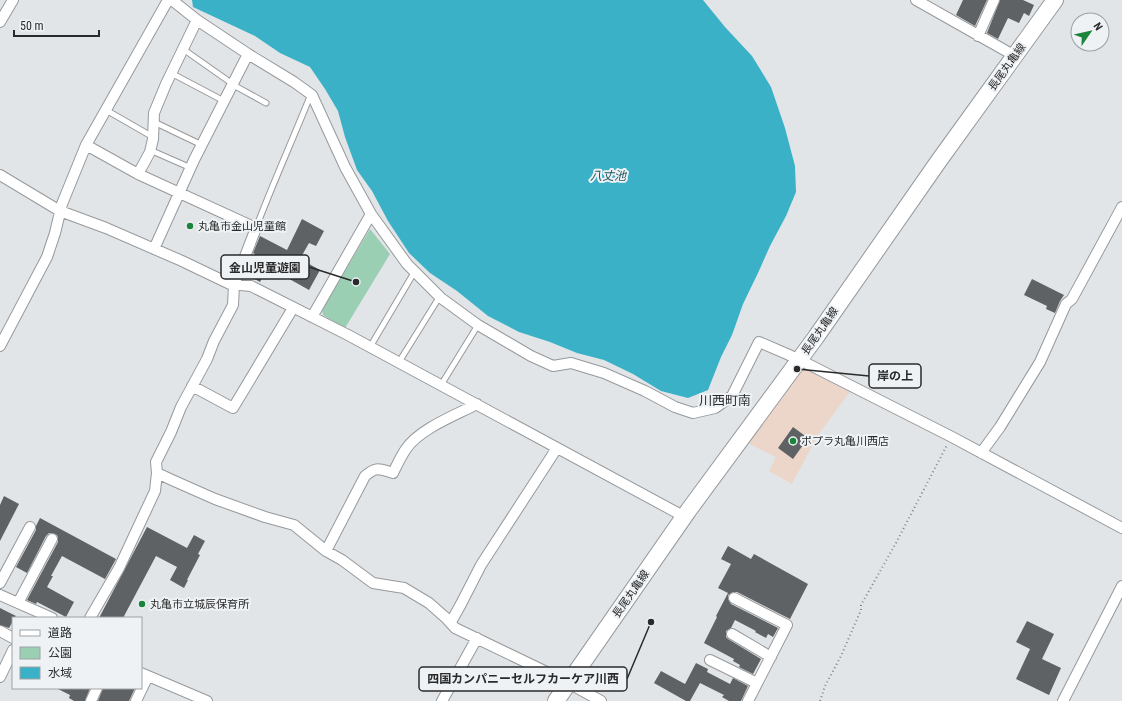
<svg xmlns="http://www.w3.org/2000/svg" width="1122" height="701" font-family="'Roboto Condensed','Noto Sans JP',sans-serif">
<style>
.commercial{fill:#ecd6c9}
.green{fill:#9acfb4}
.water{fill:#3ab1c7}
.building{fill:#5f6264}
.lines{fill:none;stroke-linecap:round;stroke-linejoin:round}
.service-casing{stroke:#96999c;stroke-width:7}
.minor-casing{stroke:#96999c;stroke-width:12}
.primary-casing{stroke:#96999c;stroke-width:18}
.path{stroke:#848789;stroke-width:2;stroke-dasharray:1 3;stroke-linecap:butt}
.service{stroke:#fff;stroke-width:5}
.minor{stroke:#fff;stroke-width:10}
.primary{stroke:#fff;stroke-width:16}
.poi-dot{fill:#1a843a;stroke:#eff2f5;stroke-width:1.5}
.labels{text-anchor:middle;dominant-baseline:central;stroke-width:4;stroke-linejoin:round;paint-order:stroke}
.street-label{font-size:11px;fill:#292a2b;stroke:#eff2f5}
.poi-label{font-size:11px;fill:#292a2b;stroke:#eff2f5;text-anchor:start}
.water-label{font-size:12px;font-style:italic;fill:#24555f;stroke:#eff2f5}
.quarter-label{font-size:13px;fill:#292a2b;stroke:#eff2f5}
.leader{fill:none;stroke:#292a2b;stroke-width:1.5}
.callout-dot{fill:#292a2b;stroke:#eff2f5;stroke-width:1.5}
.callout{fill:#eff2f5;stroke:#292a2b;stroke-width:1.5}
.callout-label{font-size:12px;text-anchor:middle;font-weight:bold;fill:#292a2b}
</style>
<rect width="100%" height="100%" fill="#e1e5e8"/>
<path class="commercial" d="M802,365L852,389L818,435L792,484L769,471L776,457L745,442Z"/>
<path class="green" d="M370,229L390,254L345,328L323,315L322,310Z"/>
<path class="water" d="M192,0H703L725,27L752,56L771,87L785,128L795,166L796,192L786,216L770,246L758,273L743,304L732,335L721,357L708,390L688,398L661,391L633,374L604,360L577,353L550,342L519,332L488,316L457,291L430,273L409,253L388,221L372,191L357,170L345,137L338,111L325,89L310,67L280,53L255,36L193,7Z"/>
<path class="building" d="M963,0H987L975,26L956,15Z
M1000,0H1023L1034,5L1029,16L1024,13L1019,23L1008,18L998,39L987,33Z
M302,219L324,231L316,246L309,243L300,259L320,270L309,290L268,267L260,282L245,274L255,254L253,253L260,236L287,250Z
M1032,279L1064,295L1060,301L1055,313L1046,309L1047,306L1024,295Z
M793,427L808,438L793,459L778,448Z
M4,496L19,504L0,541V505Z
M40,518L116,559L105,579L62,556L51,576H53L47,587L74,602L66,617L37,602L36,604L27,600L58,542V538L57,535L52,533H49L46,536L27,573L16,567L36,530V526Z
M147,527L187,548L194,535L205,541L198,554L200,555L187,580H188L184,588L170,580L177,567L156,556L123,618H99Z
M728,546L751,559L754,554L808,584L790,619L737,592H733L728,595V599L731,604L778,628L773,637L768,634L766,638L755,632L756,631L735,620L731,628L726,631V637L728,639L761,659L753,674L739,667L740,665L733,661L734,659L704,643L717,617L716,616L728,593L718,588L731,564L721,559Z
M0,608L16,616L14,618H13V621L9,628L0,625Z
M1027,621L1054,634L1042,659L1061,668L1049,695L1016,679L1030,649L1016,642Z
M696,663L708,669L707,672L730,684L733,678L748,686L741,701H729L722,697L724,695L700,683L690,701H686L654,683L661,671L685,684Z
M56,688H90L85,701H74L69,698L70,695Z
M103,688H135L129,701H98Z"/>
<g class="lines">
<g class="service-casing">
<path id="service" d="M183,49L237,87L266,103
M171,73L224,101
M106,110L153,137
M154,122L202,145
M150,150L191,168
M256,228C273,183 293,139 311,94
M370,347L415,271
M399,362L440,296
M441,385L478,325"/>
</g>
<g class="minor-casing">
<path id="minor" d="M172,0L197,20L248,54L294,82L312,95L345,167L371,214L407,264L441,298L478,325L531,356L553,366L571,363L604,373L645,391L675,407L693,413L715,408L732,396L759,342L787,354L806,363L952,437L1122,528
M916,0L1015,56
M0,22L13,0
M978,36L994,0
M86,145L138,174L256,228L234,285L233,305L214,341L207,359L181,407L171,432L156,462L157,473L155,491L119,568L90,618
M138,174L150,152L153,139L154,113L166,84L197,20
M0,175L60,211L106,228L182,261L230,284L251,286L348,335L685,517
M154,249L194,160L248,54
M312,317L371,214
M0,346L47,257L55,233L62,204L86,145L168,0
M192,386L233,408L293,308
M981,453L1000,427L1040,362L1066,304L1072,299L1122,207
M157,473L172,480L215,499L265,517L294,525L326,551L342,560L373,583L404,588L429,603L446,618L455,628L561,679L601,701
M326,551L365,476C377,466 379,469 393,473C397,465 401,456 406,449C419,429 456,415 477,404
M0,583L30,527
M0,595L52,618
M734,598L787,625L748,701
M18,603L52,539
M451,622L461,604L481,565L557,448
M0,631L13,638
M732,634L771,657
M710,660L757,683
M141,673L207,701
M0,677L13,650
M91,701L97,688
M136,701L148,676
M442,701L477,638
M1063,701L1122,586"/>
</g>
<g class="primary-casing">
<path id="primary" d="M556,701L688,511L816,337L938,162L1055,0"/>
</g>
<path class="path" d="M820,701L825,686L841,656L861,610V605L896,543L947,445"/>
<use href="#service" class="service"/>
<use href="#minor" class="minor"/>
<use href="#primary" class="primary"/>
</g>
<g class="poi-dot">
<circle cx="190" cy="226" r="4"/>
<circle cx="793" cy="441" r="4"/>
<circle cx="142" cy="604" r="4"/>
</g>
<g class="labels">
<g class="street-label">
<text transform="translate(1007 67) rotate(-54)">長尾丸亀線</text>
<text transform="translate(820 331) rotate(-55)">長尾丸亀線</text>
<text transform="translate(631 594) rotate(-55)">長尾丸亀線</text>
</g>
<g class="poi-label">
<text x="198" y="226">丸亀市金山児童館</text>
<text x="801" y="441">ポプラ丸亀川西店</text>
<text x="150" y="604">丸亀市立城辰保育所</text>
</g>
<g class="water-label">
<text x="608" y="176">八丈池</text>
</g>
<g class="quarter-label">
<text x="725" y="400">川西町南</text>
</g>
</g>
<path class="leader" d="M356 282L309 267M797 369L869 376M651 622L627 679"/>
<g class="callout-dot">
<circle cx="356" cy="282" r="4"/>
<circle cx="797" cy="369" r="4"/>
<circle cx="651" cy="622" r="4"/>
</g>
<g class="callout">
<rect x="221" y="255" width="88" height="24" rx="4"/>
<rect x="869" y="364" width="52" height="24" rx="4"/>
<rect x="419" y="667" width="208" height="24" rx="4"/>
</g>
<g class="callout-label">
<text x="265" y="272">金山児童遊園</text>
<text x="895" y="380">岸の上</text>
<text x="523" y="683">四国カンパニーセルフカーケア川西</text>
</g>
<rect x="12" y="617" width="130" height="72" fill="#eff2f5" stroke="#a0a2a4"/>
<rect x="20" y="630" width="20" height="6" fill="#ffffff" stroke="#a0a2a4"/>
<text x="48" y="637" font-size="12" fill="#292a2b">道路</text>
<rect x="20" y="647" width="20" height="12" fill="#9acfb4" stroke="#a0a2a4"/>
<text x="48" y="657" font-size="12" fill="#292a2b">公園</text>
<rect x="20" y="667" width="20" height="12" fill="#3ab1c7" stroke="#a0a2a4"/>
<text x="48" y="677" font-size="12" fill="#292a2b">水域</text>
<g transform="translate(1090 32) rotate(56)"><circle r="19" fill="#eff2f5" stroke="#a0a2a4"/>
<path d="M0-3L7 15L0 10L-7 15Z" fill="#1a843a"/>
<text y="-6" font-size="11" font-weight="bold" text-anchor="middle" fill="#292a2b">N</text>
</g>
<path d="M14 30v6h85v-6" fill="none" stroke="#292a2b" stroke-width="2"/>
<text x="20" y="30" font-size="12" fill="#292a2b" stroke="#eff2f5" stroke-width="3" paint-order="stroke">50 m</text>
</svg>
